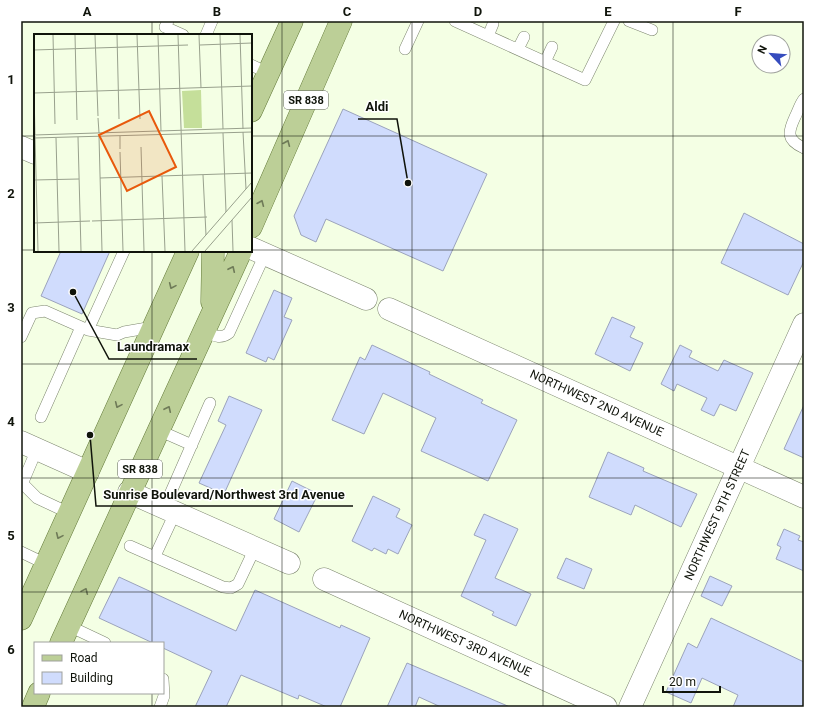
<svg xmlns="http://www.w3.org/2000/svg" width="825" height="728" font-family="Roboto,sans-serif">
<style>
.building{fill:#d0dcfd;stroke:#9ba3bc}
.lines{fill:none;stroke-linecap:round;stroke-linejoin:round}
.service-casing{stroke:#7d866f;stroke-width:12}
.minor-casing{stroke:#7d866f;stroke-width:23}
.primary-casing{stroke:#637939;stroke-width:23}
.service{stroke:#fff;stroke-width:11}
.minor{stroke:#fff;stroke-width:22}
.primary{stroke:#bccf97;stroke-width:22}
.oneway{stroke:#6f7b58}
.grid{fill:none;stroke:#10140b;stroke-width:1;stroke-opacity:0.55}
.labels{text-anchor:middle;dominant-baseline:central;stroke-width:3;stroke-linejoin:round;paint-order:stroke}
.shield{fill:#fff;stroke:#585a54;stroke-width:1}
.shield-label{font-size:11px;font-weight:bold;fill:#10140b}
.street-label{font-size:12px;fill:#10140b;stroke:#fff}
.inset-road{fill:none;stroke:#99a18d;stroke-width:1}
.view{fill:#e8590c;fill-opacity:0.15;stroke:#e8590c;stroke-width:2}
.inset-edge{fill:none;stroke:#10140b;stroke-width:2}
.leader{fill:none;stroke:#10140b;stroke-width:1.5}
.callout-dot{fill:#10140b;stroke:#fff;stroke-width:1.5}
.callout-label{font-size:13px;text-anchor:middle;font-weight:bold;fill:#10140b;stroke:#fff;stroke-width:3;stroke-linejoin:round;paint-order:stroke}
.neatline{fill:none;stroke:#10140b;stroke-width:1.5}
.grid-label{font-size:13px;text-anchor:middle;font-weight:bold;fill:#10140b}
</style>
<rect width="100%" height="100%" fill="#f4ffe4"/>
<path class="building" d="M343,109L487,174L443,271L326,219L316,242L301,235L294,216Z
M744,213L804,244V261L788,295L721,263Z
M61,251H110L82,314L41,296Z
M274,290L292,298L284,317L292,320L274,360L268,357L266,362L246,353Z
M612,317L635,327L630,337L643,343L630,371L595,354Z
M372,345L430,372L429,374L483,400L481,403L517,420L488,481L421,451L436,418L383,393L364,434L332,420L360,357L365,360Z
M680,345L692,351L689,357L718,371L724,360L753,373L736,411L720,404L714,416L701,410L707,398L677,384L674,391L661,384Z
M229,396L262,410L224,494L199,483L226,425L218,421Z
M804,405V458L784,449Z
M608,452L644,468L643,471L697,494L681,527L635,505L631,515L589,497Z
M292,481L318,494L299,532L274,519Z
M373,496L400,509L396,517L412,525L398,554L388,549L386,554L374,548L372,551L352,541Z
M484,514L518,529L495,578L531,594L516,626L492,615L494,612L461,596L486,540L474,535Z
M784,529L800,536L798,540L804,542V571L776,559L781,547L777,545Z
M566,558L592,569L584,589L557,578Z
M710,576L732,586L722,606L701,596Z
M119,577L236,631L255,590L340,628L341,625L370,638L340,707H327L299,695L298,699L241,675L226,707H195L212,671L163,648V643H153L99,618Z
M711,618L804,662V707H733L738,695L702,678L691,703L666,692L688,643L697,648Z
M407,663L454,683L510,707H441L419,697L415,707H387Z"/>
<g class="lines">
<g class="service-casing">
<path id="service" d="M168,21L165,27L183,35
M455,21L585,80L614,21
M629,21L652,30
M206,35L212,21
M488,36L493,24
M405,49L418,21
M518,49L524,37
M545,62L552,47
M251,65L268,73
M804,99C800,104 798,111 795,117C788,132 786,140 804,148
M88,330L124,251
M203,331C213,335 220,340 229,333L265,254
M21,337L32,313L45,311L88,330L117,335L124,332L153,327
M41,417L81,327
M158,430L192,445
M21,482L37,498L69,513
M23,482L37,449
M164,508L210,403
M130,546L223,587L231,588L238,584L255,548
M21,552L46,564
M155,556L175,513
M69,626L105,643
M160,707L164,696L163,679"/>
</g>
<g class="minor-casing">
<g id="minor">
<path d="M21,147L35,153"/>
<path d="M251,248L366,299"/>
<path id="s1" d="M389,309L804,497"/>
<path d="M21,442L88,472"/>
<path d="M129,492L289,563"/>
<path id="s2" d="M324,579L606,707"/>
<path id="s3" d="M630,707L804,324"/>
</g>
</g>
<g class="primary-casing">
<path id="primary" d="M251,111L292,21
M251,227L341,21
M212,302L213,251
M21,619L188,251
M61,643L241,251
M33,707L39,693"/>
</g>
<use href="#service" class="service"/>
<use href="#minor" class="minor"/>
<use href="#primary" class="primary"/>
</g>
<defs><path id="oneway-chevron" d="M-2-3.5L2.5 0L-2 3.5" fill="none" stroke-width="1.6" stroke-linecap="round" stroke-linejoin="round"/></defs>
<g class="oneway">
<use href="#oneway-chevron" transform="translate(287 143) rotate(-67)"/>
<use href="#oneway-chevron" transform="translate(261 203) rotate(-67)"/>
<use href="#oneway-chevron" transform="translate(232 269) rotate(-65)"/>
<use href="#oneway-chevron" transform="translate(172 286) rotate(114)"/>
<use href="#oneway-chevron" transform="translate(118 405) rotate(114)"/>
<use href="#oneway-chevron" transform="translate(168 409) rotate(-65)"/>
<use href="#oneway-chevron" transform="translate(59 536) rotate(114)"/>
<use href="#oneway-chevron" transform="translate(85 591) rotate(-66)"/>
</g>
<path class="grid" d="M152,21V35M282,21V707M412,21V707M543,21V707M673,21V707M21,136H35M251,136H804M21,250H35M251,250H804M152,251V643M21,364H804M21,478H804M21,592H804M152,693V707"/>
<g class="labels">
<g class="shield">
<rect x="284" y="91" width="44" height="18" rx="3"/>
<rect x="118" y="460" width="44" height="18" rx="3"/>
</g>
<g class="shield-label">
<text x="306" y="100">SR 838</text>
<text x="140" y="469">SR 838</text>
</g>
<g class="street-label">
<text stroke="none"><textPath href="#s1" startOffset="228">NORTHWEST 2ND AVENUE</textPath></text>
<text stroke="none"><textPath href="#s3" startOffset="211">NORTHWEST 9TH STREET</textPath></text>
<text stroke="none"><textPath href="#s2" startOffset="155">NORTHWEST 3RD AVENUE</textPath></text>
</g>
</g>
<g transform="translate(34 34)">
<rect width="218" height="218" fill="#f4ffe4"/>
<path d="M167,56L168,94H150L148,57Z" fill="#c5df9a"/>
<path class="inset-road" d="M19,1L21,90M41,1L43,86M61,1L64,82M83,1L85,85M103,1L106,85M124,1L127,97M144,1L151,217M165,1L167,54M186,1L189,95M206,1L209,95M166,11L218,9M0,16L154,11M0,59L218,52M0,59L1,101M64,84L65,99M209,98L212,155M189,99L192,178M0,101L218,94M1,102L4,217M65,102L68,217M86,102V115M44,103L47,217M0,104L218,98M22,104L25,217M107,113L110,217M86,118L89,217M169,141L172,201M128,142L131,217M66,144L218,139M0,146L45,145M198,186L199,217M58,187L173,183M0,189L56,187M158,217L218,148M171,217L218,163"/>
<path class="view" d="M115,77L142,133L93,157L65,101Z"/>
<rect width="218" height="218" class="inset-edge"/>
</g>
<path class="leader" d="M408 183L397 119H358M73 292L109 359H197M90 435L96 506H353"/>
<g class="callout-dot">
<circle cx="408" cy="183" r="4"/>
<circle cx="73" cy="292" r="4"/>
<circle cx="90" cy="435" r="4"/>
</g>
<g class="callout-label">
<text x="377" y="111">Aldi</text>
<text x="153" y="351">Laundramax</text>
<text x="224" y="499">Sunrise Boulevard/Northwest 3rd Avenue</text>
</g>
<rect width="825" height="728" fill="none" stroke="#ffffff" stroke-width="44"/>
<rect x="34" y="642" width="130" height="52" fill="#ffffff" stroke="#9fa19d"/>
<rect x="42" y="655" width="20" height="6" fill="#bccf97" stroke="#9fa19d"/>
<text x="70" y="662" font-size="12" fill="#10140b">Road</text>
<rect x="42" y="672" width="20" height="12" fill="#d0dcfd" stroke="#9fa19d"/>
<text x="70" y="682" font-size="12" fill="#10140b">Building</text>
<g transform="translate(771 54) rotate(296)"><circle r="19" fill="#ffffff" stroke="#9fa19d"/>
<path d="M0-3L7 15L0 10L-7 15Z" fill="#364cbe"/>
<text y="-6" font-size="11" font-weight="bold" text-anchor="middle" fill="#10140b">N</text>
</g>
<path d="M663 686v6h57v-6" fill="none" stroke="#10140b" stroke-width="2"/>
<text x="669" y="686" font-size="12" fill="#10140b" stroke="#ffffff" stroke-width="3" paint-order="stroke">20 m</text>
<rect x="22" y="22" width="781" height="684" class="neatline"/>
<g class="grid-label">
<text x="87" y="16">A</text>
<text x="217" y="16">B</text>
<text x="347" y="16">C</text>
<text x="478" y="16">D</text>
<text x="608" y="16">E</text>
<text x="738" y="16">F</text>
<text x="11" y="84">1</text>
<text x="11" y="198">2</text>
<text x="11" y="312">3</text>
<text x="11" y="426">4</text>
<text x="11" y="540">5</text>
<text x="11" y="654">6</text>
</g>
</svg>
